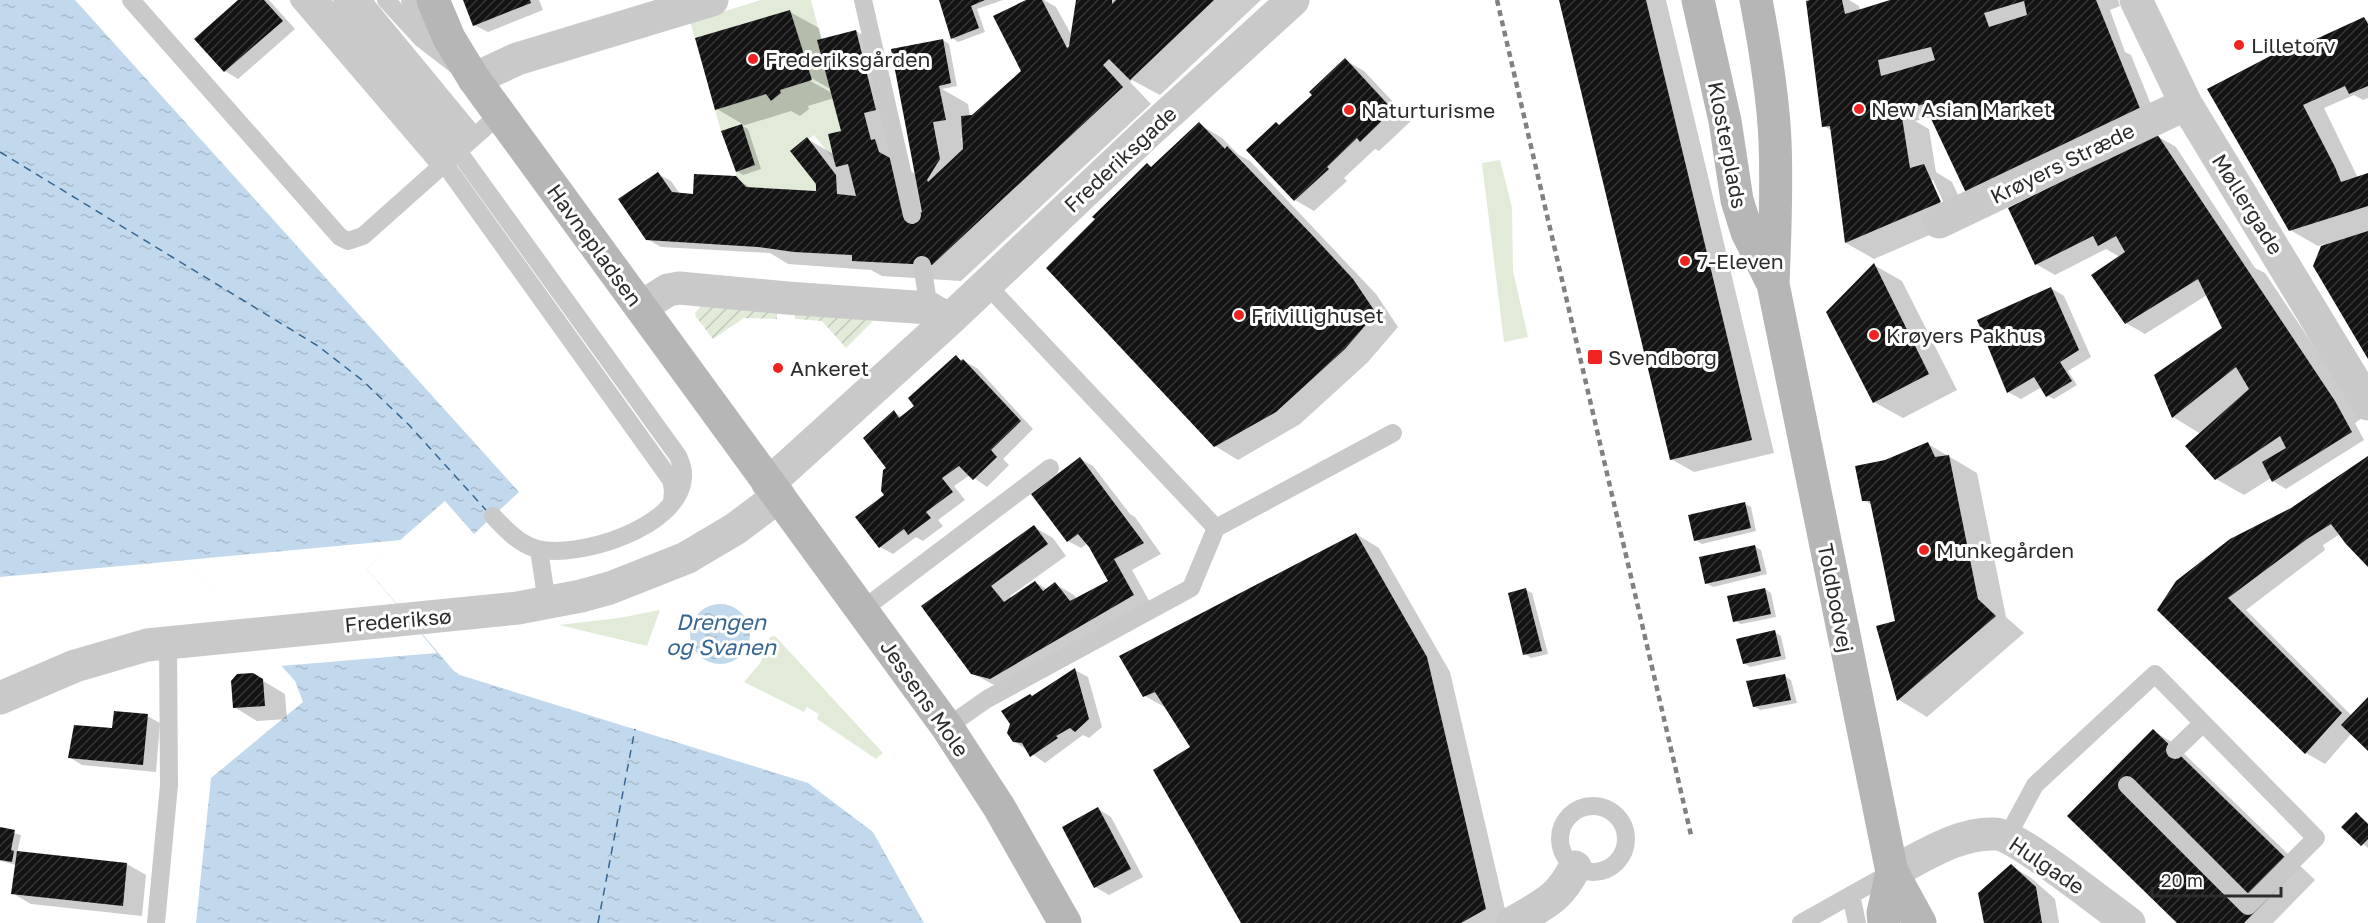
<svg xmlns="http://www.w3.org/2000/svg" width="2368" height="923" font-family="'Golos Text',sans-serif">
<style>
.grass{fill:#e1ebd8}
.garden{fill:url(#garden-furrows)}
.water{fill:url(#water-ripples)}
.pier{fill:#fff}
.shadow{fill:#0003;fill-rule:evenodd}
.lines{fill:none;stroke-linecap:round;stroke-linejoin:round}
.ferry{stroke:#366692;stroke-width:1.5;stroke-dasharray:8 6;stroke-linecap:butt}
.building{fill:url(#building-hatch);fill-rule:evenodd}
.lane{stroke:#c9c9c9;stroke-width:18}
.street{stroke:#c9c9c9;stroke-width:33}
.secondary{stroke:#b6b6b6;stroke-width:33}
.rail{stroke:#818181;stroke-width:4.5;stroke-dasharray:6 4.5;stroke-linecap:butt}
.poi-dot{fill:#f02321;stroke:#fff;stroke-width:2}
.labels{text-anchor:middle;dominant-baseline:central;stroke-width:6;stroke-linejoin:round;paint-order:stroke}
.poi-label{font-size:21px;fill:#2c2c2c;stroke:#fff;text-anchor:start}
.street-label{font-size:21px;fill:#2c2c2c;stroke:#fff}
.water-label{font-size:22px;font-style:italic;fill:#366692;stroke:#fff}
</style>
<defs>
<pattern id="garden-furrows" width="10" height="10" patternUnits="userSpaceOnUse" patternTransform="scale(1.5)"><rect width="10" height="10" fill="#e1ebd8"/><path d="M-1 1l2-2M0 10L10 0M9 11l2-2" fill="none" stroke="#c1caba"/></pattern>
<pattern id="water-ripples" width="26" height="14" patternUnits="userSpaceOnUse" patternTransform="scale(1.5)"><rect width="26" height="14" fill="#c2d9ed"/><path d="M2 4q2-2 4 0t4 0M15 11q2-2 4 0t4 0" fill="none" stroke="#a7bacb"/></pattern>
<pattern id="building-hatch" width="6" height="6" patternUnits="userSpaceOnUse" patternTransform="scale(1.5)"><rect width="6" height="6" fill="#131313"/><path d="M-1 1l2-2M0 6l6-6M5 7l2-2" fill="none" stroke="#363636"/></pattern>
</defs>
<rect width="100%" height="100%" fill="#fff"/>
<path class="grass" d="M761,0H811L821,39L817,40L841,131L828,134L834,160L814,135L808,139L807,137L790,151L816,184V191L746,187L736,176V172L755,165L742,124L721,131L715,110L766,94L771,101L781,93L780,90L812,80L790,11L695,38L690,22Z
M1500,160L1512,208L1513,271L1528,337L1504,342L1482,163Z
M660,610L647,646L559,625L619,618Z
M775,636L883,753L876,759L817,719L819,714L807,707L804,712L744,682L761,662L770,637Z"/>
<path class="garden" d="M702,305L777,309V319L744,318L713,339L696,317L695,313Z
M795,310L874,320L846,348L822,321L795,319Z"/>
<path class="water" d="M0,0H75L519,492L474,534L445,501L367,569L453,670L460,675L808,783L873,832L924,923H196L211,778L303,702L295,681L187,560L0,577Z
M690 634a30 30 0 1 1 60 0a30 30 0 1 1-60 0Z"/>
<path class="pier" d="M401,540L367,569L437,653L280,666L187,560Z"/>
<path class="shadow" d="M240,0H269L295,29L238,79L225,71L196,39Z
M465,0H539L543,10L488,32L474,25Z
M940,0H1003L977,9L985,32L958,42L952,38Z
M1029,0H1044L1056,7L1072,36L1077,0H1261L1160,95L1132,80L1130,82L1151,104L961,281L882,276L871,270L788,264L770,253L661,247L647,239L658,174L671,181L680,194L694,195L736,178L752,189L817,193L807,139L835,155L843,132L834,98L808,106L809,109L800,116L791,111L742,126L748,129L761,169L743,175L737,171L723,132L744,125L717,109L790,12L819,28L822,40L856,31L874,42L907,169L917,175L943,40L949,44L957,86L942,89L968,104L970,117L1022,72ZM1072,42L1074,44L1035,73ZM806,75L832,90V93L805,78ZM964,137L965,147H963L961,138Z
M1561,0H1666L1774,453L1694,472L1671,459Z
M1818,0H1849L1859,6L1860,11L1895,0H2118L2120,6L2110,10L2125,52L2131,55L2158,122L1932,117L1915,121L1929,129L1936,172L1952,182L1969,218L1874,259L1846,243L1832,131L1824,126ZM1930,180H1933L1946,208L1943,209Z
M2364,18L2368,21V98L2363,100L2354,95L2324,108L2358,178L2368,174V356L2314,266L2324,244L2318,246L2290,230L2277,54L2281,56Z
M1345,60L1364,71L1411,121L1379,151L1375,149L1344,178L1347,181L1314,211L1295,200L1249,150L1281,126L1315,95Z
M1199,124L1222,138L1239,155L1250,161L1376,294L1398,327L1368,362L1300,424L1238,460L1215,446L1152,168Z
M2157,136L2176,147L2255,268L2265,273L2362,418L2355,423L2364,440L2286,489L2273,481L2271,478L2244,495L2216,479L2201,434L2173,417L2224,329L2207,295L2145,334L2126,323L2120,257L2106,249L2055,275L2036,264Z
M1874,265L1902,281L1957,390L1903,418L1874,402Z
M2051,288L2064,296L2091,357L2068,371L2077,385L2054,399L2048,396L2042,387L2021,399L2008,392Z
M956,357L977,368L1033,429L1003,459L1009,465L987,487L970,475L954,486L965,500L938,520L943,526L923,541L916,537L893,554L880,547L893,412L902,417L916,406Z
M1928,444L1977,473L2006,617L2024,633L1927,717L1899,700L1878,627L1896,622L1872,505L1863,500Z
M2368,458V565L2340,534L2323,545L2325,550L2246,610L2352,716L2368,699V749L2352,733L2325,764L2306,753L2159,610L2293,509Z
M1080,459L1093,466L1130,514L1135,517L1161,554L1132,570L1152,606L1009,689L992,684L972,673L923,606L1034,527L1053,538L1066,556L1010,596L1012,599L1035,582L1048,590L1055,584L1074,595L1077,599L1110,582L1088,543L1081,548L1068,541Z
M1744,503L1751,507L1756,531L1702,544L1695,540Z
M1356,534L1379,548L1450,672L1508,922L1506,923H1243L1192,748L1168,709L1145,696Z
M1754,546L1761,550L1767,574L1713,587L1706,583Z
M1765,589L1771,593L1776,617L1741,624L1735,621Z
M1526,590L1532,593L1548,654L1531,658L1525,654Z
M1774,632L1781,636L1786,659L1750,667L1744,663Z
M1075,670L1088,677L1102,727L1089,738L1083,735L1045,763L1014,741L1011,724L1033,697Z
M253,675L285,694L287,719L257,721L234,707Z
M1785,676L1791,680L1797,703L1760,710L1754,706Z
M147,716L160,723L156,772L82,765L69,757L114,730Z
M2153,731L2172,742L2315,880L2273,923H2179Z
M1098,809L1111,817L1143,877L1109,895L1095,887L1064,828Z
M2356,814L2368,823V848L2344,827Z
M0,829L21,835L17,853L127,864L146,875L142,916L31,904L12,893L16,865L0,861Z
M2011,866L2030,877L2055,899L2059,923H1986Z"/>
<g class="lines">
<path class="ferry" d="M0,152L318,346L362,380L409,425L486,510
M598,923L635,729"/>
</g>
<path class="building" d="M238,0H264L283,21L224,72L194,39Z
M463,0H530L531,3L473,26Z
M939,0H985L971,6L979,28L951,39Z
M1026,0H1042L1067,48L1069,46L1076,0H1112V4L1116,0H1214L1130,80L1109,59L1103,65L1123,87L932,265L852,261V255L794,252L758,247L646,240L618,199L658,172L672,192L693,194L694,174L736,176L746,187L816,191V184L790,151L807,137L836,175L837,194L856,196L848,164L836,167L834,160L828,134L841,131L817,40L856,30L876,110L864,113L871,140L875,139L879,152L892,159L912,215L922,212L891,49L943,39L951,83L939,86L946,120L933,122L940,159L927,180L928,182L963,149L961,116L972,115L1021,71L993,16Z
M1559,0H1646L1752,440L1670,460Z
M1810,0H1842L1845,14L1890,0H2096L2141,111L1967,195L1924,104L1901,111L1910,168L1924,164L1941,202L1845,243L1830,126L1822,127L1806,1ZM2024,1L2027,15L1989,27L1984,13ZM1931,47L1935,60L1881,76L1878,60Z
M790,10L812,80L780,90L781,93L771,101L766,94L715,110L695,38Z
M2364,17L2368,24V86L2349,94L2345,86L2303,105L2335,167L2341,182L2368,173V206L2289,231L2207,89L2278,52L2279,56Z
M1345,58L1393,110L1360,142L1357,138L1327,167L1329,169L1294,201L1246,150L1276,122L1279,125L1312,95L1309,92Z
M1199,122L1225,149L1227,146L1315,238L1353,279L1376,313L1345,349L1276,412L1214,447L1046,268L1095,219L1092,217L1147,163L1151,167Z
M742,124L755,165L736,172L721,131Z
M2157,134L2335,401L2352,432L2272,482L2262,462L2286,448L2280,436L2215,480L2185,446L2249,389L2236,367L2172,418L2154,375L2222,328L2198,279L2125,324L2091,275L2125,252L2116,236L2098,246L2093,236L2035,265L2008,208Z
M2368,231V359L2313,266L2321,246Z
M1874,263L1929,374L1873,403L1826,312Z
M2051,287L2079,350L2060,362L2072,381L2046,397L2034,377L2007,393L1977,320Z
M956,355L961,361L963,359L1021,421L991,450L997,457L973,480L959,466L942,478L953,492L926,512L931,518L908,535L904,529L879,548L855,517L884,495L881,491L883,470L886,468L863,438L894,410L899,418L914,406L908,398Z
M1928,442L1935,457L1949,455L1978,599L1996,616L1897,701L1876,626L1895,621L1870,501H1862L1855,466L1885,460Z
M2368,456V567L2346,544L2331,524L2307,539L2228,598L2342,713L2305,754L2157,610L2176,581L2230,539L2291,508Z
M1080,457L1144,543L1114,559L1134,595L990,679L971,674L921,606L1034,525L1048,544L991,586L1004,602L1035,581L1043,591L1055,582L1070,601L1108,581L1089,547L1078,534L1067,542L1031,494Z
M1745,502L1751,528L1694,541L1688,515Z
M1356,533L1427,657L1486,909L1461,923H1241L1153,770L1190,747L1155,692L1143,697L1119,656Z
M1755,545L1761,571L1705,584L1699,557Z
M1526,588L1542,651L1523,655L1508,593Z
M1765,588L1771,614L1733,622L1727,596Z
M1775,630L1781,656L1743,664L1736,639Z
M1075,668L1089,719L1075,732L1070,728L1056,736L1058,738L1030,757L1022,743L1013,742L1007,733L1010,724L1001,711L1030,694L1032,696Z
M253,673L263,679L265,706L233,708L231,681L237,674Z
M1785,674L1791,700L1753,707L1746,681Z
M2368,697V751L2341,725Z
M114,711L148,714L143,765L68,758L74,725L112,728Z
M2153,729L2297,869L2244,923H2177L2067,816Z
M1098,807L1131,869L1094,888L1062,827Z
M2356,812L2368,824V839L2361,846L2341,827Z
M0,827L15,830L11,850L14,851L12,862L0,860Z
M17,851L127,863L123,906L11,894Z
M2011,864L2036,887L2042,923H1984L1978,893Z"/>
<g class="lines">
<path class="lane" d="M131,0L340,237L348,241L363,236L500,114
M299,0L441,166
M320,0L451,157
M342,0L463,147
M362,0L474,136
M386,0L421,38L456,65
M410,0L435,31
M863,0L912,215
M458,151L678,456C681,463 684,470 683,478C679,528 578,559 537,549C519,544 505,529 493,516
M444,163L671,480L673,490L672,502
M922,265L929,308
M986,284L1216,528L1393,433
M539,550L547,603
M862,610L1050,468
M947,727L987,699L1191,588L1216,528
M2175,750L2203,723
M1560 839a33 33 0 1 1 66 0a33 33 0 1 1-66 0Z
M2007,837L2035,785L2155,674L2316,838L2248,906L2127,785
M1851,895L1857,923
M156,923L169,785L168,642
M1801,923L1892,872"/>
<path class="street" d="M2136,0L2186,104L2368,404
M474,79L517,59L712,0
M1939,222L2186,104
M641,307L668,290L679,288L787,298L929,308L949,320
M768,484L949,320L1148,132L1293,0
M0,698L75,666L147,645L518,608L581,596L610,588L686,558L735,529L779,496
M1892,872C1923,857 1959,832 1995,834C2016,834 2106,907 2129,923
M1512,923C1542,905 1559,900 1575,867"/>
<path class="secondary" d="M433,0L449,38L474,79L947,727L999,807L1065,923
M1698,0L1725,121L1737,200L1747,232L1771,280
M1756,0C1765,47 1773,94 1775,141C1777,189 1775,237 1773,284L1892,872L1920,923
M1884,923L1883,913L1892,872"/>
<path class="rail" d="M1497,0L1691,835"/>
</g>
<g class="poi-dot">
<circle cx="2239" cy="45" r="6"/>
<circle cx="753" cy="59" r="6"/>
<circle cx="1859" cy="109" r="6"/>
<circle cx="1349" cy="110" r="6"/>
<circle cx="1685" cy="261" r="6"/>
<circle cx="1239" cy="315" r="6"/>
<circle cx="1874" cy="335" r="6"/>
<rect x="1587" y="349" width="16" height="16" rx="3"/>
<circle cx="778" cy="368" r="6"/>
<circle cx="1924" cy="550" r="6"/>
</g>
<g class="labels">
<g class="poi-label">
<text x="2251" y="45">Lilletorv</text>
<text x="765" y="59">Frederiksgården</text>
<text x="1871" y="109">New Asian Market</text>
<text x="1361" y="110">Naturturisme</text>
<text x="1697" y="261">7-Eleven</text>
<text x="1251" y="315">Frivillighuset</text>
<text x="1886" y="335">Krøyers Pakhus</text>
<text x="1608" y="357">Svendborg</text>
<text x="790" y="368">Ankeret</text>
<text x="1936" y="550">Munkegården</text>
</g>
<g class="street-label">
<text transform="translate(1728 145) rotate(79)">Klosterplads</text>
<text transform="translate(1120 159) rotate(-43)">Frederiksgade</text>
<text transform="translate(2062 163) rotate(-26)">Krøyers Stræde</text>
<text transform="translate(2248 204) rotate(58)">Møllergade</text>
<text transform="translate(595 245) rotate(54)">Havnepladsen</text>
<text transform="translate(1836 598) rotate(79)">Toldbodvej</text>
<text transform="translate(398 620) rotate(-5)">Frederiksø</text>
<text transform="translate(925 698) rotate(55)">Jessens Mole</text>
<text transform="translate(2047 865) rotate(34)">Hulgade</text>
</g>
<g class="water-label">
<text x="721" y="621">Drengen<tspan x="721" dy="25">og Svanen</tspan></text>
</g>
</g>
<path d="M2152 887v9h129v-9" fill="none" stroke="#2c2c2c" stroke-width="3"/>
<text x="2161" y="887" font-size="18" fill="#2c2c2c" stroke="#ffffff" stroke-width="4.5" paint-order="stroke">20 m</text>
</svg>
